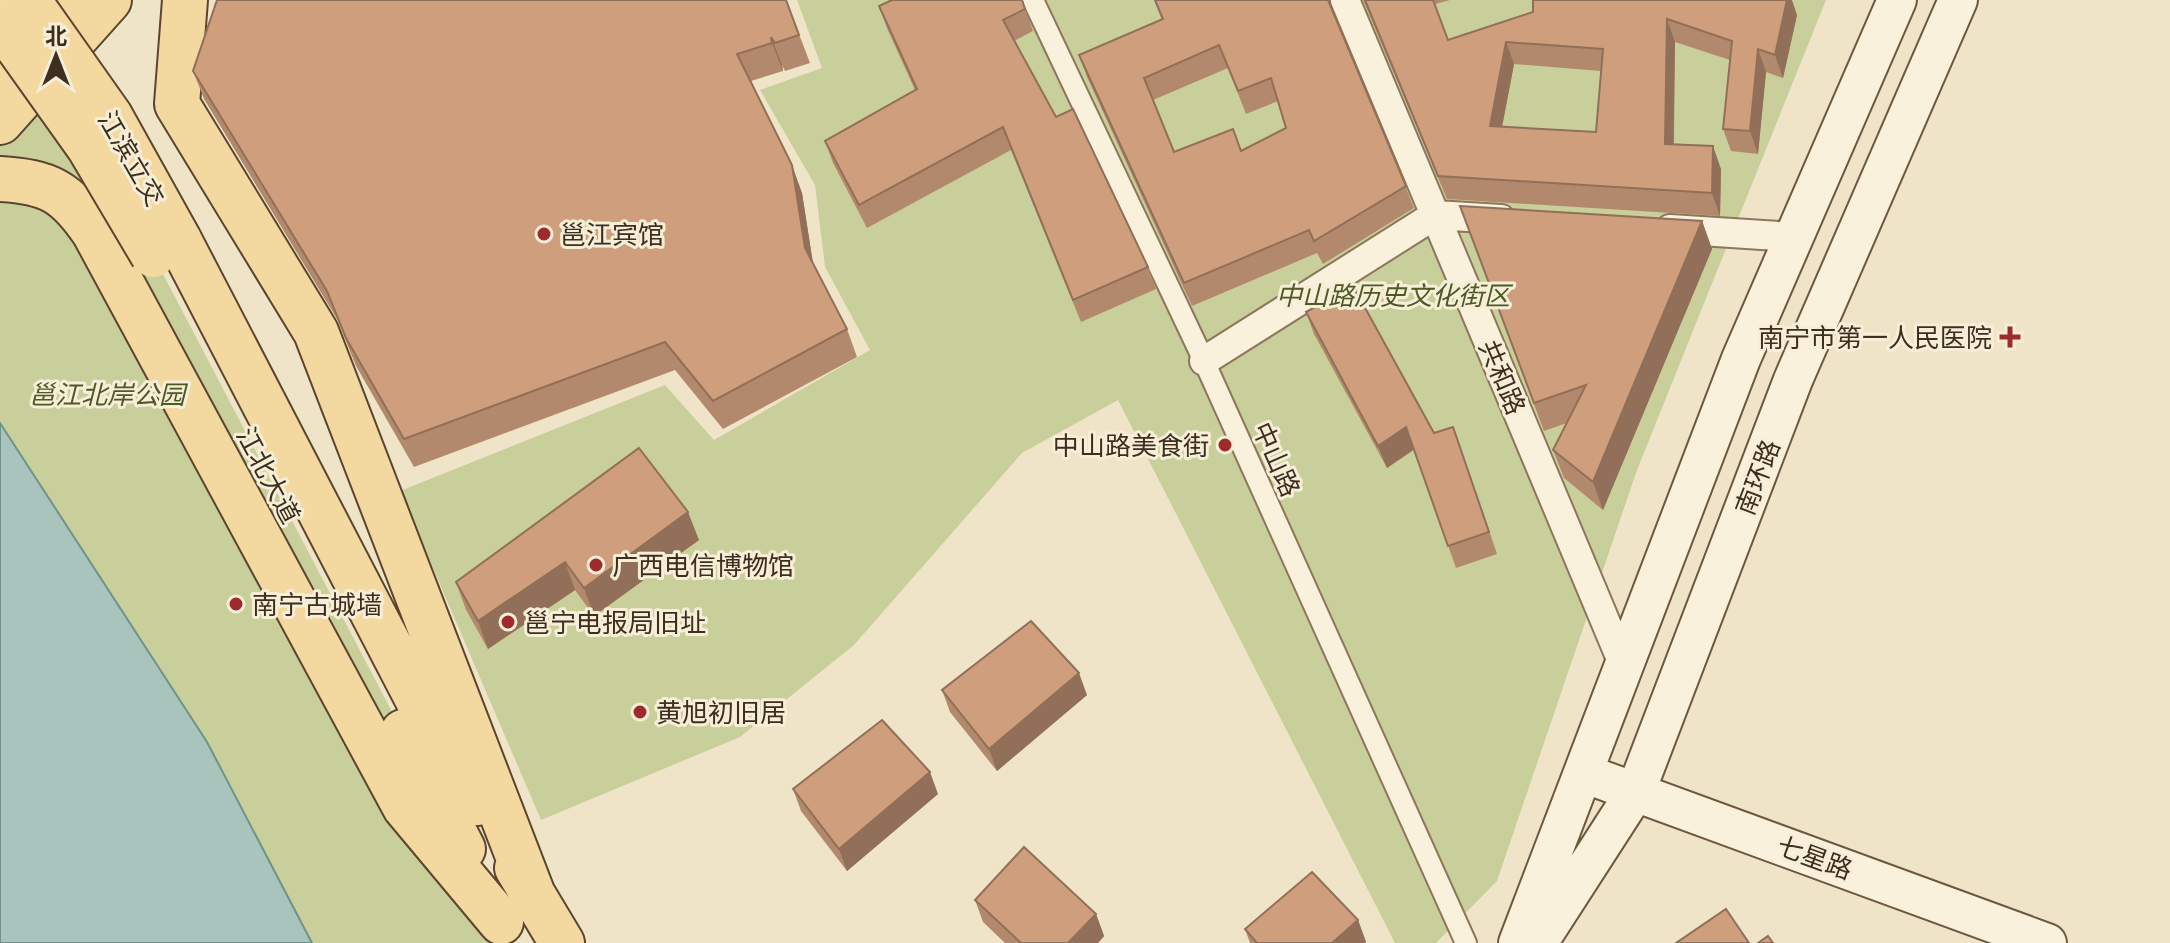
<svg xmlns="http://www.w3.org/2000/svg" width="2170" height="943" font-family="'PT Serif','Noto Sans SC',serif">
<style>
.green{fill:#c9cf9b}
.water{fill:#a9c4bc;stroke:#6f938a;stroke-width:2}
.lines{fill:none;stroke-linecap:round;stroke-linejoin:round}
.pedestrian-casing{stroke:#8d765c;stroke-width:24}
.minor-casing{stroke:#8d765c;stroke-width:32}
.secondary-casing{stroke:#6f573f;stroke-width:42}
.primary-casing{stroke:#5b4430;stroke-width:48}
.pedestrian{stroke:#faf1dc;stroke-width:20}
.minor{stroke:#faf1dc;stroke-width:28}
.secondary{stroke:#faf1dc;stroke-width:38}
.primary{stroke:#f3d9a0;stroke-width:44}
.primary-bridge-casing{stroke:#5b4430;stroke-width:48;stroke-linecap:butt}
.primary-bridge{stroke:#f3d9a0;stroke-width:44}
.wall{fill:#b2896c;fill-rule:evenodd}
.shaded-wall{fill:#916f58}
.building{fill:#cf9f7d;stroke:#916f58;stroke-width:2;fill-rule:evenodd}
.poi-dot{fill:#9e2a2b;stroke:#f7eed8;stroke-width:3}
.labels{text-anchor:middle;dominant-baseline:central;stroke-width:6;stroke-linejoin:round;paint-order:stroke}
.street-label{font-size:26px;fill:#3d2e20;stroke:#f7eed8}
.poi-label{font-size:26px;fill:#3d2e20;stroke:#f7eed8;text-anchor:start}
.park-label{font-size:26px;font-style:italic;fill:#4d5a26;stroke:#f7eed8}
</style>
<rect width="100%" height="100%" fill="#f0e4c8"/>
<path class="green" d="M797,0H1826L1637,470L1497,881L1436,943H1395L1118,400L1022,453L854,645L740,737L541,820L400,491L665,385L714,440L870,350L825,267L815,185L760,90L822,68Z
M0,22L153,255L513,943H312L207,742L0,423Z"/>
<path class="water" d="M0,423L207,742L312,943H0Z"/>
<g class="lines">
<g class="pedestrian-casing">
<path id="pedestrian" d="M1033,0L1204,361L1466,943"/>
</g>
<g class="minor-casing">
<path id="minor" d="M1345,0L1624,666
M1670,229L1793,237
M1204,361L1435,215L1501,219"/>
</g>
<g class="secondary-casing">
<path id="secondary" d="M1583,773L2047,943
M1518,943L1741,359L1897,0
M1538,943L1636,791L1793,380L1958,0"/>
</g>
<g class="primary-casing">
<path id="primary" d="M185,0L177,104L316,332L533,895
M0,72L67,0
M0,122L109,0
M0,179C49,182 66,191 94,232L405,807L501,922
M179,240L433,729L477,803
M403,732L463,849
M517,868L562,943"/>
</g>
<use href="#pedestrian" class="pedestrian"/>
<use href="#minor" class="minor"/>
<use href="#secondary" class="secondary"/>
<use href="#primary" class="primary"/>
<g class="primary-bridge-casing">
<path id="primary-bridge" d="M28,0L110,116L179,240
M0,22L89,147L153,255"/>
</g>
<use href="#primary-bridge" class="primary-bridge"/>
</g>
<path class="wall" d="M786,0L810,63L785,71L782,65L783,71L751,81L802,193L813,264L847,329L857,357L723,429L675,370L414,467L356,366L337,319L204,99L193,71Z
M1022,0L1033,31L1014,41L1056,117L1148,267L1156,289L1081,322L1011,150L867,228L833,163L825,141L915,90L887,28L879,6Z
M1154,0H1329L1414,208L1323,264L1317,253L1192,306L1087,77L1079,55L1162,20ZM1228,68L1246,114L1278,101L1286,128L1241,151L1174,152L1153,100Z
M1363,0H1450L1435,4L1448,40L1533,12L1797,15L1783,78L1766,72L1758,154L1731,151L1723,129L1730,60L1675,42L1674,144L1721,169L1720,216L1447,199ZM1514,64L1601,71L1596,132L1502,127Z
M1460,206L1702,221L1712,249L1603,510L1564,478L1553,450L1567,423L1544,431Z
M1306,312L1434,433L1461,449L1497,554L1456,568L1414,450L1387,468L1314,334Z
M699,540L594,616L575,590L488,649L466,610L456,582Z
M942,690L1087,695L997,771L950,712Z
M793,789L938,794L847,871L801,811Z
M975,900L1096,914L1104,936L1098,943H1005L983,922Z
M1358,920L1366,942L1364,943H1250L1245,929Z"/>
<path class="shaded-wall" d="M1787,0H1792L1797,15L1783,78L1775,55Z
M1667,19L1675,42L1673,166L1665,144Z
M771,37L782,65L783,71L772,43Z
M1506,42L1514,64L1498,148L1490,126Z
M1758,49L1766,72L1758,154L1750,131Z
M1713,146L1721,169L1720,216L1712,193Z
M792,165L802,193L815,276L805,248Z
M1702,221L1712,249L1603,510L1593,482Z
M1406,427L1414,449L1387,468L1378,446Z
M688,512L699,540L594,616L584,588Z
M565,562L575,590L488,649L478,621Z
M1079,673L1087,695L997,771L989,749Z
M930,772L938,794L847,871L839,849Z
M1096,914L1104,936L1098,943H1068Z
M1358,920L1366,942L1364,943H1332Z"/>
<path class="building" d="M217,0H786L799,35L775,43L771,37L772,43L737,54L792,165L805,248L847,329L713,401L665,342L404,439L346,338L327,291L193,71Z
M892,0H1022L1025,9L1003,20L1056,117L1073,109L1148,267L1073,300L1003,127L859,205L825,141L917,89L879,6Z
M1155,0H1328L1406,186L1314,241L1309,230L1184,283L1079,55L1163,19ZM1219,45L1238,91L1271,78L1286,128L1241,151L1233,129L1174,152L1144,78Z
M1365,0H1433L1448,40L1533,12V0H1787L1775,55L1758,49L1750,131L1723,129L1732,41L1667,19L1665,144L1713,146L1712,193L1438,176ZM1506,42L1603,49L1596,132L1490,126Z
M1460,206L1702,221L1593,482L1553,450L1586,385L1534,403Z
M1353,286L1434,433L1453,427L1489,532L1448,546L1406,427L1378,446L1306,312Z
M639,448L688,512L584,588L565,562L478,621L456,582Z
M1031,621L1079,673L989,749L942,690Z
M882,720L930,772L839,849L793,789Z
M1024,847L1096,914L1068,943H1021L975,900Z
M1312,872L1358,920L1332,943H1257L1245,929Z
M1726,909L1749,943H1676Z
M1768,936L1773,943H1758Z"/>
<g class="poi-dot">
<circle cx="544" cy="234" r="8"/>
<path d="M2006 325h8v8h8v8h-8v8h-8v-8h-8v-8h8z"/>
<circle cx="1225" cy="445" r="8"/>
<circle cx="596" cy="565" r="8"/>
<circle cx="236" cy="604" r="8"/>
<circle cx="508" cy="622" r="8"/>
<circle cx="640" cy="712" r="8"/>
</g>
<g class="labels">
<g class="street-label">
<text transform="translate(132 158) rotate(60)">江滨立交</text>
<text transform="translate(1503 377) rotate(67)">共和路</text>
<text transform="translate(1277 459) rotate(66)">中山路</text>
<text transform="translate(269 475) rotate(62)">江北大道</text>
<text transform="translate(1757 477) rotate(-69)">南环路</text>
<text transform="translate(1815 857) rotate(20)">七星路</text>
</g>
<g class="poi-label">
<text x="560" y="234">邕江宾馆</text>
<text x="1992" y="337" text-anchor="end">南宁市第一人民医院</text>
<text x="1209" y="445" text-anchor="end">中山路美食街</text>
<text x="612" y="565">广西电信博物馆</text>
<text x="252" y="604">南宁古城墙</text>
<text x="524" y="622">邕宁电报局旧址</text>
<text x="656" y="712">黄旭初旧居</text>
</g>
<g class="park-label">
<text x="1393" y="295">中山路历史文化街区</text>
<text x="107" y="394">邕江北岸公园</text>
</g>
</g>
<g transform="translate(56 56)" stroke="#f7eed8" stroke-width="6" paint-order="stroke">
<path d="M0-6L14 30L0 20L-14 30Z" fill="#3d2e20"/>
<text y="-12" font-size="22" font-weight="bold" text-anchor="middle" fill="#3d2e20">北</text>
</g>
</svg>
